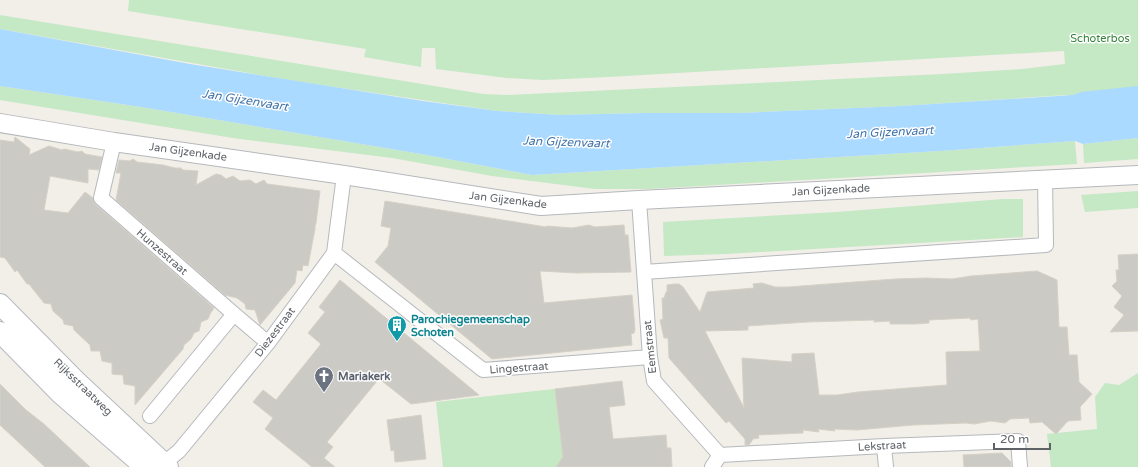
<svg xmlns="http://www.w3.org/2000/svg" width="1138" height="467" font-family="'Varela Round',sans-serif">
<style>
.green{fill:#c5e8c5}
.water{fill:#aadaff}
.building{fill:#cccac5;stroke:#d6d1c6;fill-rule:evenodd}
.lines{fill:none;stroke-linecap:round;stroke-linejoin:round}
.minor-casing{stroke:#b5b8bc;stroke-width:16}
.tertiary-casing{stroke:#b5b8bc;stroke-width:20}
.secondary-casing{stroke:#b6babf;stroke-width:22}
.minor{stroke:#fff;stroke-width:14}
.tertiary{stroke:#fff;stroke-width:18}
.secondary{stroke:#fff;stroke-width:20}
.labels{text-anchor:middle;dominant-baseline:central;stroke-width:3;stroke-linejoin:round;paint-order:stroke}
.park-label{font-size:11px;fill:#348238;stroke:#fff}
.street-label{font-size:11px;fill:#5f6368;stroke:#fff}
.culture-label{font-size:11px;font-weight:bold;fill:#0d838f;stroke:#fff;text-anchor:start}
.worship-label{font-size:11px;font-weight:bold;fill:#5b616d;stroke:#fff;text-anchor:start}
.water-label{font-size:12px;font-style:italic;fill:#4174aa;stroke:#fff}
</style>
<rect width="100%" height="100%" fill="#f1efe8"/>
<path class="green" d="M129,0H1138V114L1066,95L901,106L740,113H643L560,115L497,111L294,81L0,29V15L483,94L508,95L943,74L1022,69L1065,64L1064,51L608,77L543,80L507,78L436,69L435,48H422L421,67L364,57L366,49L128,11Z
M0,86L141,107L421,154L532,175L940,151L1075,141L1077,164L649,189H595L492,176L392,158L233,138L0,100Z
M1138,138V159L1084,163L1083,144Z
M1138,191V208L1085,212L1081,195Z
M1003,199H1023V237L726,254L664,256L663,222L837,212Z
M1138,373V467H1051L1047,434L1097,429L1095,397L1105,383L1119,385Z
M563,388L566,467H443L436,402Z"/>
<path class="water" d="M0,29L190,64L423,101L497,111L560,115L643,113H740L901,106L1073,95L1081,92L1138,86V138L1083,144L1075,141L940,151L532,175L421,154L141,107L0,86Z"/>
<path class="building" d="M15,137L30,149L29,155L49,146L62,150L64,149L78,152L82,151L85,154L102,157L99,170L88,169V183L50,176L44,210L68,213L85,192L93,198L95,204L214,308L210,314L208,319L201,322L199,331L194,333L191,339L184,345L183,349L135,405V386L124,384L123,375L112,374V363L102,361L100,351H91L90,345L74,330L73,326L64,324L63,320L53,311L51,304L44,303L29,284H27L17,270L15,272L5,258L0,257V140L14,142Z
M133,159L137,162L146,163L163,165L175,168H181L183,170L198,171L196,185L216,174L221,175L226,179L233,176L240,181L250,180L256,184L264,180L267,184L275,185L320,191L316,223L315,226V229L308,266L303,265L302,271L297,270L295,283L260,325L255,310L246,309L245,304L237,298L225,295L116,200L121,173H116L119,160L130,161Z
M385,201L546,227L547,226L572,228L589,225L595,227L624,225L625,235H628L631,272L576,273L540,271L544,303L632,295L635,329L634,333L631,334L632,345L492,359L375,262L388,246L391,228L381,226Z
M1138,254V331L1110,332L1124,315L1114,307L1122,296L1112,286L1117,281L1116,270H1119L1118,255Z
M1037,271L1057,280L1059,327H1067L1069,355H1077L1079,382L1092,394L1080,407L1081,420L1068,421L1056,434L1042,422L1030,423L1029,418L1010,419L1005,423L991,421L974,424L966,423L913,425L857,430L834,429L835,431L818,429L819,432L803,430V433L758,435L759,438L753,439L749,445H745V439L729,421L726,423L669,358L668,338H664L660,320L663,319L662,298H664L666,292H667V285L674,284H679L683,287L700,312L707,292L754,288L753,284L762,283L775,287H788L895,279L926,278L952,279L971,276ZM970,318L971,320L978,319L980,351L946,352L947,385L858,392L837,395H819L814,353L792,354V362L742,358L744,408L705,331L748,330V326L808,322L874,320V322L890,321V324H915L929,323V320Z
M340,280L479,395L411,404L382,381V375L327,442L333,447L324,458L335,467H312L265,429L273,418L253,402L263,390L276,400L321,344L308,333L325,312L319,307Z
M622,381L625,405L609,407L613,439L666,435L667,448H671L672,467H556L563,457L555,389Z
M0,384L26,410L44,424L90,467H45L0,425Z
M421,415L426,459L395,462L394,450L391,451L387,420Z
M1002,453L1011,462V467H964L963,455Z"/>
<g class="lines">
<g class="minor-casing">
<path id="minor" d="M114,142L101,198L234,314L268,343
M639,200L650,357L654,381L720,455
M334,253L483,370L650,357
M644,272L1046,245L1045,179
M150,416L234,314
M884,446L886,467
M720,455L884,446L1018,441L1020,467
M159,467L179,451L268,343L334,253L344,175
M712,467L720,455"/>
</g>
<g class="tertiary-casing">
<path id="tertiary" d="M0,123L114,142L344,175L541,206L639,200L1138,175"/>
</g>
<g class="secondary-casing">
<path id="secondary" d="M0,304L75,380L168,467
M0,332L61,394L145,467"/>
</g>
<use href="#minor" class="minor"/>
<use href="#tertiary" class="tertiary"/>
<use href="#secondary" class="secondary"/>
</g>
<defs>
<g id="building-pin" transform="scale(1)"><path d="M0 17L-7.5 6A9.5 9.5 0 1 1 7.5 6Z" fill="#0f9aa8" stroke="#fff"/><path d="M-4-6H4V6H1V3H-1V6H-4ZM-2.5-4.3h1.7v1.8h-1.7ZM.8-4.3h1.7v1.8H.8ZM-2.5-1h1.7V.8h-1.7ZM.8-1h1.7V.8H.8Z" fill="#fff"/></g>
<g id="church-pin" transform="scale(1)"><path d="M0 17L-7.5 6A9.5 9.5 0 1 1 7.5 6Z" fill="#6b7280" stroke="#fff"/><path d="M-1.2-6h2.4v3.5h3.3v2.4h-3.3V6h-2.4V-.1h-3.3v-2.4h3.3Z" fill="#fff"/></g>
</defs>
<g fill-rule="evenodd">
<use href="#building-pin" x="397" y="325"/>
<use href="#church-pin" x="324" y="376"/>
</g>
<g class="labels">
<g class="park-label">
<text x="1100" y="38">Schoterbos</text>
</g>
<g class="street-label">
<text transform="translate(188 152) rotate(8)">Jan Gijzenkade</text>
<text transform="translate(831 190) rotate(-3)">Jan Gijzenkade</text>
<text transform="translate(508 200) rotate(7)">Jan Gijzenkade</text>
<text transform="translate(162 252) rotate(41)">Hunzestraat</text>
<text transform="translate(275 332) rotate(-53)">Diezestraat</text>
<text transform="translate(650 347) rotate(-96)">Eemstraat</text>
<text transform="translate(519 368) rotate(-4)">Lingestraat</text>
<text transform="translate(83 387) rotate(44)">Rijksstraatweg</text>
<text transform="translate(882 446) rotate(-3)">Lekstraat</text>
</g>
<g class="culture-label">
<text x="411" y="319">Parochiegemeenschap<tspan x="411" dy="13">Schoten</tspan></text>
</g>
<g class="worship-label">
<text x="338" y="376">Mariakerk</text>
</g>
<g class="water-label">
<text transform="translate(245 100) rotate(9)">Jan Gijzenvaart</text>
<text transform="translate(890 132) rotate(-3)">Jan Gijzenvaart</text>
<text transform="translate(566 142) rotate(2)">Jan Gijzenvaart</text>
</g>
</g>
<path d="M994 443v6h56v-6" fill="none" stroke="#5f6368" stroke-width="2"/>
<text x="1000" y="443" font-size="12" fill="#5f6368" stroke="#ffffff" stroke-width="3" paint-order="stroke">20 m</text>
</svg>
